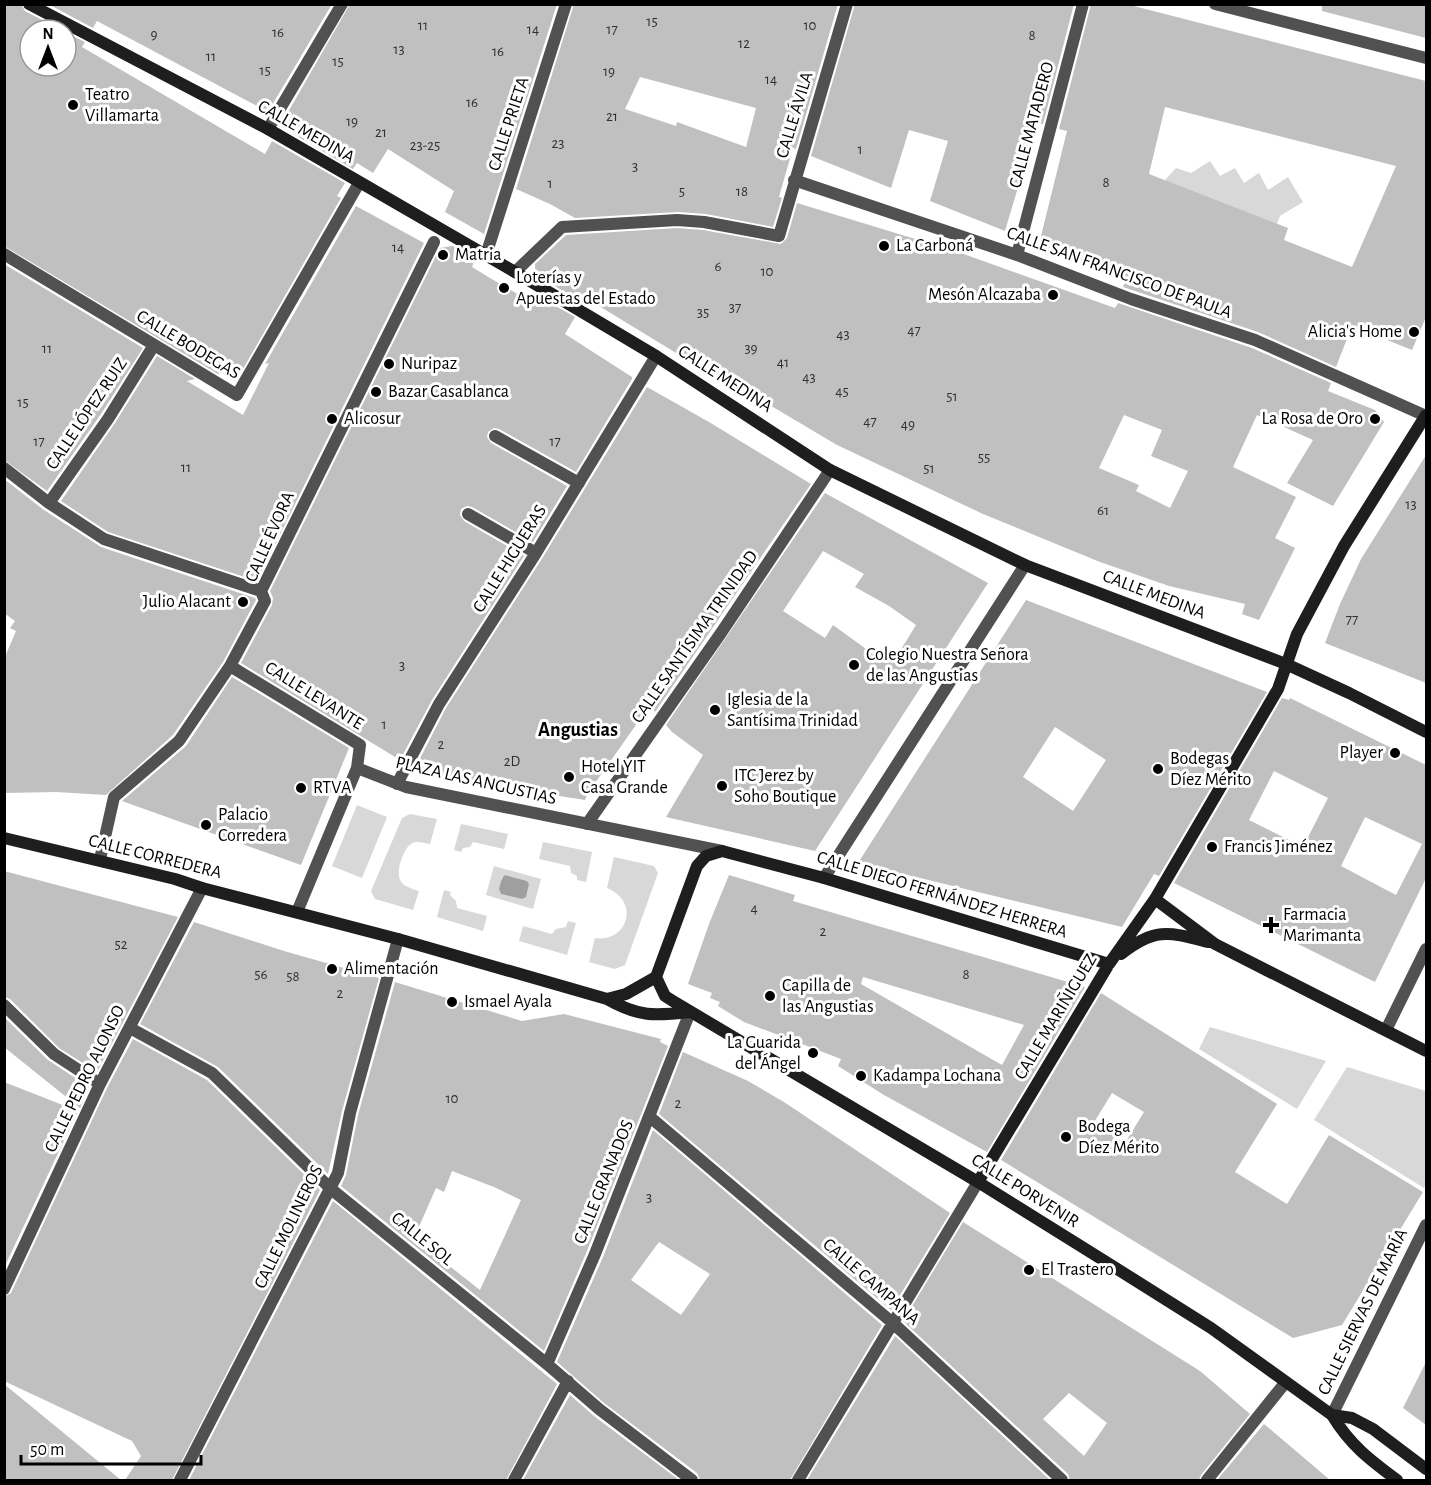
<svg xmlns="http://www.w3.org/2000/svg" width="1431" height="1485" font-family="'Alegreya Sans',sans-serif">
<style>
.green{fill:#d8d8d8;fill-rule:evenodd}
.water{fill:#9f9f9f}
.building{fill:#c0c0c0;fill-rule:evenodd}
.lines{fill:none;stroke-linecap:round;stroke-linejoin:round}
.street{stroke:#515151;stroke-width:12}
.secondary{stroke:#1e1e1e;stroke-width:12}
.poi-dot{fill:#000;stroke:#fff;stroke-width:2}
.labels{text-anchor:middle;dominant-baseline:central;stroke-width:6;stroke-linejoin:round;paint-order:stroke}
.number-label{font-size:15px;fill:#303030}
.poi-label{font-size:18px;fill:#000;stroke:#fff;text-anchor:start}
.street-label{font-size:18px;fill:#000;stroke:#fff}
.neighbourhood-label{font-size:20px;font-weight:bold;fill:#000;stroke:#fff}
</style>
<rect width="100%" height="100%" fill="#fff"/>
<path class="green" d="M1210,161L1220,176L1235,168L1244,183L1259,173L1268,190L1288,177L1303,202L1280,216L1277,224L1164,181L1176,168L1191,173Z
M357,805L387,817L362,878L332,866Z
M410,814L437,819L430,844C424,843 416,840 411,844C403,849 394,875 402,883C406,887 413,889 419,891L413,910L375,899L371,891L402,818Z
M461,824L508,834L504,849L473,842L470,847L463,848L461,852L454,850Z
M543,842L592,852L586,882L577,880V876L571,873L570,866L539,859Z
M614,857L654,866L658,873L625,965L615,969L589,962L595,938C627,943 641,902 607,888Z
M494,866L541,879L533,909L486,895ZM506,875L527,881L529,884L526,896L522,899L501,894V878Z
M444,890L451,892L450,895L456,901L457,908L487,916L483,931L437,917Z
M568,921L576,923L567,955L519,941L523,926L552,934L556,929L566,927Z
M1210,1027L1326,1061L1297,1109L1199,1049Z
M1347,1067L1426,1091V1184L1424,1188L1314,1120Z"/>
<path class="water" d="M505,875L527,881L529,884L526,897L522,899L501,894L499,889L502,878Z"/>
<path class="building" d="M4,4H21L25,11L61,30H30V66H66V33L85,42L82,47L265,154L272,141L345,183L337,196L341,198L243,369L218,374L4,246Z
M48,4H332L268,112L97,21L93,28Z
M350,4H557L484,234L445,212L454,191L388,149L373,173L357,163L353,169L280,126Z
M574,4H838L796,149L793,148L779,197L782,198L773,227L706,214L678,212L575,218L550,204L516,189ZM640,77L756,108L746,147L677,122L676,126L625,109Z
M855,4H1074L1043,124L1037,123L1005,231L930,201L948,141L909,130L891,188L811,156Z
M1091,4H1126L1426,81V317L1412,350L1352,326L1336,367L1258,332L1123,287L1127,278L1039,244L1067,131L1059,129ZM1165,107L1396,166L1352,267L1284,240L1288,228L1149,174Z
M1322,4H1426V38L1322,11Z
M797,203L958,252L1115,308L1118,303L1252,348L1331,383L1328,391L1375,410L1384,422L1333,506L1287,483L1313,440L1257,415L1233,467L1296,497L1275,538L1295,548L1259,620L1242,614L1245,604L1169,586L1100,562L983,514L837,445L719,375L717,378L586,298L583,303L535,274V264L566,235L677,228L703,230L781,244L787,238ZM1124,415L1162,430L1151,456L1188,471L1170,508L1136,491L1139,485L1099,468Z
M356,206L424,243L257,581L108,532L61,501L115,423L157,356L195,379L187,381L243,415L269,363L265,364Z
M453,246L475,259L472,267L490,278L535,304V294L575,317L565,334L632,377V379L576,472L499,429L494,428L488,432L487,437L491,443L567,486L533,542L472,507L467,506L461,509L460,515L464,521L524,556L432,700L400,760L241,663L272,605L273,598L270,591L440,248Z
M4,264L143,348L101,414L47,491L4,460Z
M647,387L709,422L811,484L655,712L650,705L588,793L585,800L451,779L415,768L446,708L543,557Z
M1426,455V683L1325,643L1340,604L1361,559Z
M4,479L44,510L101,547L255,598L256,600L223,662L173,735L106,795L56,792L4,793V659L16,631L10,628L15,621L4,613Z
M825,493L988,583L815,851L666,817L703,755L672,732L666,725ZM823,551L864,574L855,587L889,606L916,625L897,656L887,649L880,659L833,625L825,638L783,611Z
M1026,600L1267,692L1159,876L1154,874L1122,927L858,863ZM1055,727L1106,760L1073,811L1023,777Z
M232,677L349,748L301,865L122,801L186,746Z
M1282,698L1289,700L1290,698L1426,765V878L1375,982L1174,883ZM1274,771L1328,798L1303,847L1249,820ZM1365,817L1422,844L1396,895L1341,866Z
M4,871L178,917L97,1072L59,1048L10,999L4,997Z
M729,875L795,895L793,901L1085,987L987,1152L884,1095L838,1066L841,1059L744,1022L718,1006L720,1002L710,998L712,993L688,984L709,924ZM863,977L1024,1025L1002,1065L861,984Z
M194,922L284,951L379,978L342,1111L328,1174L218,1067L140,1024Z
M395,982L522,1021L564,1014L661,1039L660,1042L668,1046L587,1251L544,1351L341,1186L346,1175L358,1115ZM452,1171L494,1187L521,1200L480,1290L414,1238L436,1188L444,1192Z
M1101,993L1277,1104L1235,1172L1287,1204L1329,1135L1423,1192L1342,1325L1293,1338L1001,1160ZM1112,1093L1144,1112L1125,1143L1093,1124Z
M4,1017L48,1060L89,1087L80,1108L4,1047Z
M133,1039L207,1080L320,1190L172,1480H125L141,1456L132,1441L4,1381V1297L11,1293L107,1088Z
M683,1052L748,1081L784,1102L950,1213L891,1310L659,1114Z
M4,1082L78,1111L4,1268Z
M653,1130L882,1325L790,1480H700L697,1473L604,1403L557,1362L603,1257ZM659,1242L710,1274L681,1315L631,1280Z
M333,1201L557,1384L506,1480H189Z
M963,1222L1200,1371L1250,1414L1201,1475L1199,1480H1070L1068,1474L903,1321ZM1069,1393L1107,1423L1084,1456L1043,1419Z
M895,1336L1050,1480H807Z
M1426,1362V1425L1403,1408Z
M4,1384L121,1480H4Z
M570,1395L594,1416L679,1480H523Z
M1264,1424L1330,1480H1217Z"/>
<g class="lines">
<path class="street" d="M1215,4L1426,58
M268,129L342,4
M794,180L1017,255L1131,299L1255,340L1426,416
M4,254L237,395L359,183
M486,255L566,4
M1017,255L1083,4
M515,272L562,227L677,220L704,222L779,236L847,4
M495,436L579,483
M4,468L49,503L104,539L261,591
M49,503L108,419L154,345
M468,514L536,553
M230,666L360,745L357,768
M397,784L439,704L536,553L656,356
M587,824L721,633L830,470
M101,855L114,797L179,741L230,666L265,601L261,591L434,242
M824,878L1025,565
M297,912L357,768L406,787L722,851
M4,1005L54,1054L100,1084
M130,1028L212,1073L331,1189L547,1364L599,1409L692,1480
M1386,1030L1426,949
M650,1117L894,1324L1062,1480
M4,1289L100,1084L202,888
M547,1364L595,1254L690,1012
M1332,1415L1426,1225
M180,1480L338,1173L350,1113L398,939
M514,1480L568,1381
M798,1480L978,1182
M1207,1480L1285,1383"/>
<path class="secondary" d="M29,4L268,129L515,272L656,356L830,470L1025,565L1286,664L1349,693L1426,732
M4,838L175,879L202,888L398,939L607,999L626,994L656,977L697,866L706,856L722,851L824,878L1109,964
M1155,899L1215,944L1426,1051
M1121,954C1155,927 1169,932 1208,942
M656,977L665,996L676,1003L978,1182L1095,1255L1211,1328L1332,1415C1350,1445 1370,1460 1397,1480
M607,999C639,1017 654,1016 690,1012
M978,1182L1109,964L1155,899L1278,689L1297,634L1344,546L1426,415
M1332,1415L1352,1418L1373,1429L1426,1469"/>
</g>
<g class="poi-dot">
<circle cx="73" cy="105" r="6"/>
<circle cx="884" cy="246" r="6"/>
<circle cx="443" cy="255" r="6"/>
<circle cx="504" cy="288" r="6"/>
<circle cx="1053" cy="295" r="6"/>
<circle cx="1414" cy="332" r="6"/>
<circle cx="389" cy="364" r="6"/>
<circle cx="376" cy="392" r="6"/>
<circle cx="332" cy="419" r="6"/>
<circle cx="1375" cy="419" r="6"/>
<circle cx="243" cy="602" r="6"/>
<circle cx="854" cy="665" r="6"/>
<circle cx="715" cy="710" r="6"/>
<circle cx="1395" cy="753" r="6"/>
<circle cx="1158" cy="769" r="6"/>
<circle cx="569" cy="777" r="6"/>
<circle cx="722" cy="786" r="6"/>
<circle cx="301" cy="788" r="6"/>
<circle cx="206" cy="825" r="6"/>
<circle cx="1212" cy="847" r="6"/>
<path d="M1268 916h6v6h6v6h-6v6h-6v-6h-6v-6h6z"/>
<circle cx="332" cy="969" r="6"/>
<circle cx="770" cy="996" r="6"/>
<circle cx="452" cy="1002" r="6"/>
<circle cx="813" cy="1053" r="6"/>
<circle cx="861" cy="1076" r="6"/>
<circle cx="1066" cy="1137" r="6"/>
<circle cx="1029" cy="1270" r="6"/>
</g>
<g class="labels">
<g class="number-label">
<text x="652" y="21">15</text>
<text x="423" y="25">11</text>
<text x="810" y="25">10</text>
<text x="533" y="29">14</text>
<text x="612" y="29">17</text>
<text x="278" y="32">16</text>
<text x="154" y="34">9</text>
<text x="1032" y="35">8</text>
<text x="744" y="43">12</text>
<text x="399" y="49">13</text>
<text x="498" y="51">16</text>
<text x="211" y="56">11</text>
<text x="338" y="61">15</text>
<text x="265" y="70">15</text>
<text x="609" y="71">19</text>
<text x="771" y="79">14</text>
<text x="472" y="102">16</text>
<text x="612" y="116">21</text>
<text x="352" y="121">19</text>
<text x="381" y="132">21</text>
<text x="558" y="143">23</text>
<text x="425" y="145">23-25</text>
<text x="860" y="149">1</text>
<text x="635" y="166">3</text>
<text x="1106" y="182">8</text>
<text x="550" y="183">1</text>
<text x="682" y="191">5</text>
<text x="742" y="191">18</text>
<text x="398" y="247">14</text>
<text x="718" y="266">6</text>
<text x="767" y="271">10</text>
<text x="735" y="307">37</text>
<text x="703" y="312">35</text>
<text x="914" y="330">47</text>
<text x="843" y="334">43</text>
<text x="47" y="348">11</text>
<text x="751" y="348">39</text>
<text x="783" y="362">41</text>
<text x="809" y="377">43</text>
<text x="842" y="391">45</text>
<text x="952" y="396">51</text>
<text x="23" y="402">15</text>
<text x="870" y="421">47</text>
<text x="908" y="424">49</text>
<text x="39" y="441">17</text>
<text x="555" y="441">17</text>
<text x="984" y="457">55</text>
<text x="186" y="467">11</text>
<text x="929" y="468">51</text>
<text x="1411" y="504">13</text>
<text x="1103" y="510">61</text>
<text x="1352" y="619">77</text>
<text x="402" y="665">3</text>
<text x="384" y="724">1</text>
<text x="441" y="744">2</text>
<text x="512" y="761">2D</text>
<text x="754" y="908">4</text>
<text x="823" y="931">2</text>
<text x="121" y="944">52</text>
<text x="261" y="974">56</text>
<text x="966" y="974">8</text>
<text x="293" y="976">58</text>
<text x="340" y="993">2</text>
<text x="452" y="1098">10</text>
<text x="678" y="1103">2</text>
<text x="649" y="1197">3</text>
</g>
<g class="poi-label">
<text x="85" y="95">Teatro<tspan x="85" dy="21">Villamarta</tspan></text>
<text x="896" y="246">La Carboná</text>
<text x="455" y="255">Matria</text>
<text x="516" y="278">Loterías y<tspan x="516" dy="21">Apuestas del Estado</tspan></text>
<text x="1041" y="295" text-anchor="end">Mesón Alcazaba</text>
<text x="1402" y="332" text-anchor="end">Alicia's Home</text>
<text x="401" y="364">Nuripaz</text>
<text x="388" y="392">Bazar Casablanca</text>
<text x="344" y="419">Alicosur</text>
<text x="1363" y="419" text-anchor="end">La Rosa de Oro</text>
<text x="231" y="602" text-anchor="end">Julio Alacant</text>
<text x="866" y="655">Colegio Nuestra Señora<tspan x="866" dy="21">de las Angustias</tspan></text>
<text x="727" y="700">Iglesia de la<tspan x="727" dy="21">Santísima Trinidad</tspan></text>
<text x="1383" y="753" text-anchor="end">Player</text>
<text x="1170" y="759">Bodegas<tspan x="1170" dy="21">Díez Mérito</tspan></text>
<text x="581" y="767">Hotel YIT<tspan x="581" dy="21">Casa Grande</tspan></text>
<text x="734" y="776">ITC Jerez by<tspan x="734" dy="21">Soho Boutique</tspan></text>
<text x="313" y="788">RTVA</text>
<text x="218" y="815">Palacio<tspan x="218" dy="21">Corredera</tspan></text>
<text x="1224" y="847">Francis Jiménez</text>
<text x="1283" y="915">Farmacia<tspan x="1283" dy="21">Marimanta</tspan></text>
<text x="344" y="969">Alimentación</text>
<text x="782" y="986">Capilla de<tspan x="782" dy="21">las Angustias</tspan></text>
<text x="464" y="1002">Ismael Ayala</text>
<text x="801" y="1043" text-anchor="end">La Guarida<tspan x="801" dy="21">del Ángel</tspan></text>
<text x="873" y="1076">Kadampa Lochana</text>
<text x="1078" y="1127">Bodega<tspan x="1078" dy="21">Díez Mérito</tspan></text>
<text x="1041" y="1270">El Trastero</text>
</g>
<g class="street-label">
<text transform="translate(795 115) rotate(-73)">CALLE ÁVILA</text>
<text transform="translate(509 124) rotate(-72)">CALLE PRIETA</text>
<text transform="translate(1032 125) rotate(-75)">CALLE MATADERO</text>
<text transform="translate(306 132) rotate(30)">CALLE MEDINA</text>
<text transform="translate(1119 273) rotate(20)">CALLE SAN FRANCISCO DE PAULA</text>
<text transform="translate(188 345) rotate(31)">CALLE BODEGAS</text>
<text transform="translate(725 379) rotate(33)">CALLE MEDINA</text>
<text transform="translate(87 414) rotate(-56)">CALLE LÓPEZ RUIZ</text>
<text transform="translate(270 537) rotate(-66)">CALLE ÉVORA</text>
<text transform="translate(510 559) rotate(-58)">CALLE HIGUERAS</text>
<text transform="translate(1154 595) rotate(21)">CALLE MEDINA</text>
<text transform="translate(695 637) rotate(-55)">CALLE SANTÍSIMA TRINIDAD</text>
<text transform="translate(314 696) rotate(32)">CALLE LEVANTE</text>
<text transform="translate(476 781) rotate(13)">PLAZA LAS ANGUSTIAS</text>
<text transform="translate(155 857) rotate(14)">CALLE CORREDERA</text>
<text transform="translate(942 895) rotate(17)">CALLE DIEGO FERNÁNDEZ HERRERA</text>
<text transform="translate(1056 1017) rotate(-59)">CALLE MARIÑIGUEZ</text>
<text transform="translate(85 1079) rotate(-64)">CALLE PEDRO ALONSO</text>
<text transform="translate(604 1182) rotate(-68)">CALLE GRANADOS</text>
<text transform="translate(1025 1191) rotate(32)">CALLE PORVENIR</text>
<text transform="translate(289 1227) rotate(-64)">CALLE MOLINEROS</text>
<text transform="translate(422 1239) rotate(39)">CALLE SOL</text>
<text transform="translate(871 1282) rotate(41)">CALLE CAMPANA</text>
<text transform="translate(1363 1312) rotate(-64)">CALLE SIERVAS DE MARÍA</text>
</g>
<g class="neighbourhood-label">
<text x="578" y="730">Angustias</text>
</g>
</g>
<rect width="1431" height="1485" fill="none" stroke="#000000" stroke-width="12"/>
<g transform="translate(48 48)"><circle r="28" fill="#ffffff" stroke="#999999" stroke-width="1.5"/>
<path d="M0-4.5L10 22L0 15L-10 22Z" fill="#000000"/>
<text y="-9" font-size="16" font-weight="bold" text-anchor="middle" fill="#000000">N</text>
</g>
<path d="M21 1455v9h180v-9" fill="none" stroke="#000000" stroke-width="3"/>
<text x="30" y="1455" font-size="18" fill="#000000" stroke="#ffffff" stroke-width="4.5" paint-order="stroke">50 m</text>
</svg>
